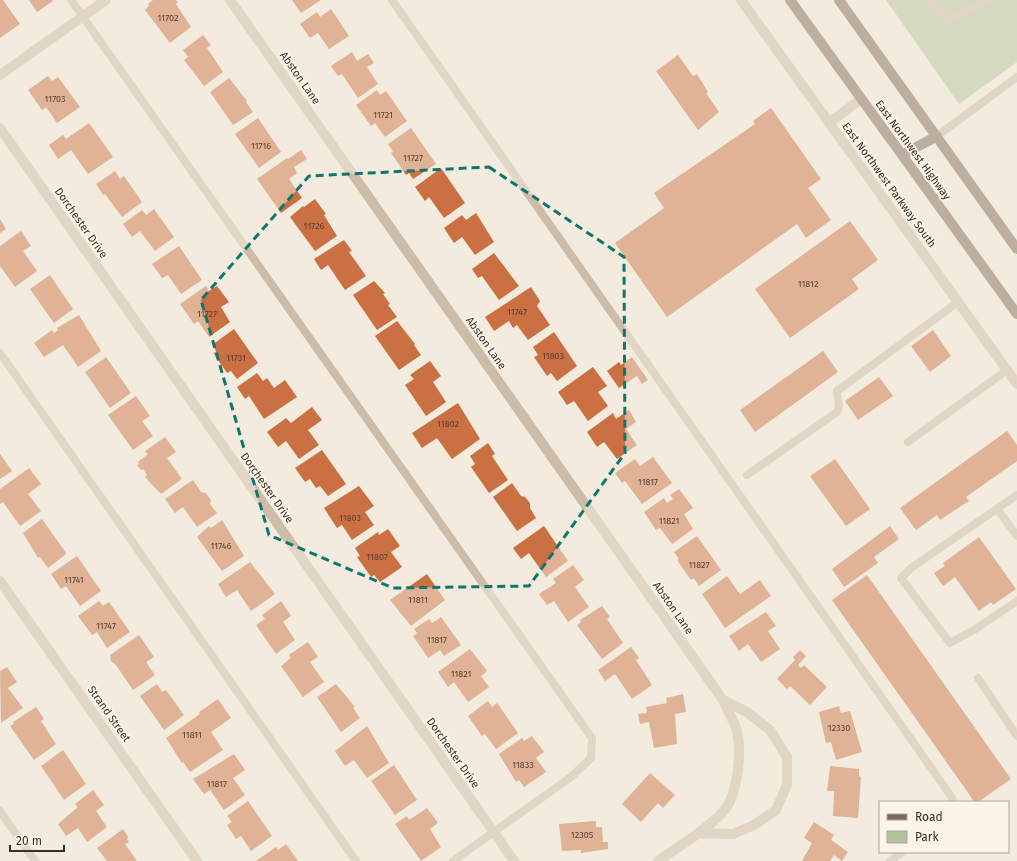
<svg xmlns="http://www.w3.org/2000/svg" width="1017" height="861" font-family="'Fira Sans',sans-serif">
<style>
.green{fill:#b2c39c}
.building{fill:#ca7043}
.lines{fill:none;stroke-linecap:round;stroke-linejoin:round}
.service{stroke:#ccbca8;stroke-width:8}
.minor{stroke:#ccbca8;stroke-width:10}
.primary{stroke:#7b6759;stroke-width:10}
.marked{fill:none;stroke:#0f766e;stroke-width:3;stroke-dasharray:8 5;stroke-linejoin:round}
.labels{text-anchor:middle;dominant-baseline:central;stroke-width:3.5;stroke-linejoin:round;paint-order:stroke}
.number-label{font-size:9px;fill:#5c3f2f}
.street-label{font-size:11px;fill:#382f28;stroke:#faf4e9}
</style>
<rect width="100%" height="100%" fill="#f3ebdd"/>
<path class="green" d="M886,0H1017V62L959,104Z"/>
<path class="building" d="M0,0H3L20,24L0,38Z
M29,0H52L53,1L37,12Z
M153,0H176L178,2L176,4L191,27L170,43L145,10L149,6L148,4Z
M292,0H321L301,13Z
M331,9L349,36L329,49L318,33L310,38L300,24L317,12L320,17Z
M203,35L211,45L207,48L223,72L204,86L184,60L188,57L183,50Z
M352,52L357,61L368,54L374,63L367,67L378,84L358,98L342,74L338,76L331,66Z
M678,55L693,76L697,74L708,92L706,93L719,112L698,130L656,71Z
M48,76L52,81L58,77L80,107L57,123L46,107L42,110L28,90Z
M229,78L247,101L246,102L253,112L233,125L210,92Z
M377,90L380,95L386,91L407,121L385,137L375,123L371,126L356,105Z
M771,108L821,179L808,188L831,220L806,238L797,224L667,317L615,243L664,208L654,193L755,124L753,121Z
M258,118L281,152L259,168L235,134Z
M89,123L113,157L88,174L71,150L58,159L49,145L63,135L66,139Z
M411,128L436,164L413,179L409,173L406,175L391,153L393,152L388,144Z
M301,150L307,159L294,167L297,173L289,179L302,198L281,213L257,179L287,158L288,159Z
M441,168L465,203L444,218L429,197L425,201L415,187Z
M115,171L120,179L124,176L142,202L122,217L105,194L103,195L96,184Z
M315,199L326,214L324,215L337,236L315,251L290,217L303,206L304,207Z
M154,209L174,237L155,251L140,231L132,237L123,224L142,210L146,215Z
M476,213L494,242L475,255L462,237L454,243L444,228L462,215L466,220Z
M0,219L6,229L0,233Z
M850,221L878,260L852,279L859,289L790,338L755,289Z
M21,231L31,246L23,251L37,271L15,287L0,266V246Z
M344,240L352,251L349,252L366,276L345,290L328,265L321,270L314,259Z
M179,246L202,280L181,294L168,275L162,278L152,264Z
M494,253L519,286L499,300L482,276L478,278L472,269Z
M50,275L73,309L54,323L30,289Z
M374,281L385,293L383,294L390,304L388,305L397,317L377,330L353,295Z
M206,286L209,291L217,286L229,302L221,307L230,322L209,337L198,321L194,324L180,304Z
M531,287L540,301L537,306L550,325L528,340L517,325L513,328L509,321L494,331L485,317Z
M79,315L101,351L78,367L63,345L44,357L34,343L52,330L54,333L58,330L57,328Z
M397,321L415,344L414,345L421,355L399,370L375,336Z
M234,329L258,363L237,379L231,371L227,373L213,353L216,351L212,345Z
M933,330L951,356L930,372L911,346Z
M554,332L577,366L557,381L551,373L547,376L534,357L538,355L533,347Z
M823,351L838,372L755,432L740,410Z
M106,357L131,393L110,408L85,372Z
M632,357L648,380L642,384L637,376L619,388L607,371L619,362L621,365Z
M430,361L441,376L433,382L446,402L426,416L405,385L414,379L410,375Z
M593,367L607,386L598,392L608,406L588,421L574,401L567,405L558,392Z
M257,373L263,381L267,378L274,388L285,380L297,397L264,419L249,396L245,399L237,387Z
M879,377L893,396L858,420L845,401Z
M136,396L150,416L142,421L153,436L133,450L108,415Z
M458,403L480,439L452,459L437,438L422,448L412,433Z
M312,407L322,420L308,430L319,445L299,459L286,441L278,447L267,432L286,418L291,423Z
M629,410L636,422L626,429L637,445L617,459L604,442L597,447L587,432L613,413L616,419Z
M1007,431L1017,445V461L966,497L969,501L940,520L937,515L916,530L900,508Z
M165,437L176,452L167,458L182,479L161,494L145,477L147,475L143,469L141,470L137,465L139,464L138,462L148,454L145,451Z
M488,443L495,454L492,456L508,480L489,493L471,467L475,464L470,456Z
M322,450L346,484L328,496L320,486L316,488L310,479L305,482L295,468Z
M0,454L12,471L0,479Z
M653,457L672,483L642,504L625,481L622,483L615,473L635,459L640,466Z
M835,459L870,509L846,526L810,476Z
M29,468L41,484L28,494L41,511L20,526L3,502L0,504V489Z
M193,480L201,492L206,493L211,500L210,504L217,513L197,527L183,507L175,513L165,499Z
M512,483L521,496L525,497L530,503V508L536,518L517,531L493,497Z
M359,486L374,506L365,512L374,525L352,540L342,525L337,528L324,508Z
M679,489L693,508L684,514L693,529L672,544L660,528L656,530L644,512L664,498L667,503L673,499L670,495Z
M42,519L66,553L65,555L48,568L40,557L38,558L23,533Z
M222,520L244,556L222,571L197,537L209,526L211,528Z
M544,526L568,561L546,577L529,553L521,559L513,548Z
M890,526L899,539L874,557L878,563L844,587L832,569Z
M388,529L400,546L391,552L402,567L380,582L374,575L371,577L357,557L360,556L355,548L378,532L379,535Z
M697,536L721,570L699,586L694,578L691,580L677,560L679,559L674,552Z
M979,537L1016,589L993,605L991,602L979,611L955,577L943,586L934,573L945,566L943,563Z
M77,556L101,591L80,606L66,586L61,589L51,574Z
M250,562L275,594L251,611L237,590L226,597L218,584Z
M573,565L584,580L575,587L589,607L568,622L554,601L547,605L539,594L556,583L553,579Z
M427,574L445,600L411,626L390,600Z
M867,575L1011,779L978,802H974L969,794L832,600Z
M727,576L740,594L760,580L771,596L725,628L702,594Z
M99,601L103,606L109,602L130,632L107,648L97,632L92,635L78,616Z
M281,601L291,616L283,622L295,640L276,654L256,625L265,619L262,615Z
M602,606L610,617L607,619L623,643L602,659L577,625L581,622L580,620Z
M766,612L776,626L768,631L780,649L761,662L748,644L739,651L729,636Z
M441,617L461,645L444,656L440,650L428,658L413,636L417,633L414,629L429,619L432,623Z
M139,635L154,657L146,662L155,675L133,690L116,665L111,661L110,655Z
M308,642L318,657L310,662L324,682L303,697L281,666L291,658L289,655Z
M631,647L639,658L636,660L652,685L632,699L615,674L605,681L598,670Z
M470,649L487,671L481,676L489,687L468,702L454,682L448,687L438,672Z
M800,650L806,656L798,665L801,668L804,665L827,687L810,705L790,686L787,689L777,679L795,660L793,657Z
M7,667L17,682L8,688L23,708L1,723L0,671Z
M157,684L162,692L166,690L184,715L164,730L140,696Z
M336,684L355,707L353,708L360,718L341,732L317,697Z
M683,694L686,712L675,714L677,744L654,748L649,722L640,724L638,714L647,713L646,707L667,703L666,698Z
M218,699L231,718L211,732L223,750L190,772L183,762L182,763L166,738L200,714L199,712Z
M488,701L492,707L497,703L518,733L496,749L485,734L482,736L468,716Z
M839,706L841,713L850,711L862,752L836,760L831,742L826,743L819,712Z
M36,707L44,719L41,721L56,744L34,760L10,726L14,724L13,722Z
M367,726L389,763L367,778L354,760L345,766L335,751Z
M532,736L544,752L536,758L546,772L524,787L519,780L516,782L499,754L522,738L524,741Z
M63,750L86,784L64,800L41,766Z
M234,754L245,770L233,778L245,795L224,810L210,790L204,794L193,779Z
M394,765L417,800L395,815L371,781Z
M830,766L859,769V776L861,777L858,818L833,816L834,791H827Z
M650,773L675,795L663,808L658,803L641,822L622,804Z
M93,790L104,805L96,811L107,827L87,842L78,828L66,836L58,824L78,807L75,804Z
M248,801L272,836L251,851L241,836L236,839L227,825L232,822L227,816Z
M427,808L438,823L430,829L441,847L421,861L395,824L407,816L409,820Z
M596,821V827H602L603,842H608V849L581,853V850L562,851L559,824Z
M814,822L834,835L831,840L848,852L842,861L834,855L830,861H802L812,843L804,838Z
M123,829L128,837L127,839L129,842L125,844L137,861H107L97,848Z
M286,844L298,861H256L276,847L278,850Z"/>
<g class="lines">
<path class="service" d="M71,0L592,738L591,758L571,777L453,861
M392,0L953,799V802
M930,0L946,21L990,0
M937,136L1017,77
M0,353L356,861
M908,442L1007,370
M747,475L837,412L839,406L837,391L958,302
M1017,495L911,568L901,578L950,643L974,630L1017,601
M998,510L1017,536
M978,678L1017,736
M0,811L35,861
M890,861L903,852"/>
<path class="minor" d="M230,0L723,700C727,710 734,721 737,731C742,752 738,797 722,813C704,832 679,846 658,861
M741,0L1017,384
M0,75L106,0
M829,123L861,99
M0,128L514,861
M0,581L197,861
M699,833L733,834L754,825L776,810L787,785V757L770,730L747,712L723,700"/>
<path class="primary" d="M790,0L1017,314
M839,0L1017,249
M902,155L937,136"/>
</g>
<path d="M0 0H1017V861H0ZM489,167L624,257L625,453L529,586L393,588L269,535L201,300L309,176Z" fill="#f3ebdd" fill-opacity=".55" fill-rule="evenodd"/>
<path class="marked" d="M489,167L624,257L625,453L529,586L393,588L269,535L201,300L309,176Z"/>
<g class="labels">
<g class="number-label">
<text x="168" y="18">11702</text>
<text x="55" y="99">11703</text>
<text x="383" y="115">11721</text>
<text x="261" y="146">11716</text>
<text x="413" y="158">11727</text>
<text x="314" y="226">11726</text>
<text x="808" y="284">11812</text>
<text x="517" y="312">11747</text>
<text x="207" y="314">11727</text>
<text x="553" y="356">11803</text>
<text x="236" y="358">11731</text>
<text x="448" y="424">11802</text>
<text x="648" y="482">11817</text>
<text x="350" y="518">11803</text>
<text x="669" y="521">11821</text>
<text x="221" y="546">11746</text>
<text x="377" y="557">11807</text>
<text x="699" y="565">11827</text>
<text x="74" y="580">11741</text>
<text x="418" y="600">11811</text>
<text x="106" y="626">11747</text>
<text x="437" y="640">11817</text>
<text x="461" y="674">11821</text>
<text x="839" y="728">12330</text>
<text x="192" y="735">11811</text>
<text x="523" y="765">11833</text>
<text x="217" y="784">11817</text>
<text x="582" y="835">12305</text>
</g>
<g class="street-label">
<text transform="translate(300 78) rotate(55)">Abston Lane</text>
<text transform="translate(913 150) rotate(54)">East Northwest Highway</text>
<text transform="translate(889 185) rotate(54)">East Northwest Parkway South</text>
<text transform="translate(81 223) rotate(55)">Dorchester Drive</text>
<text transform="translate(486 343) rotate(55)">Abston Lane</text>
<text transform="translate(267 488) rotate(55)">Dorchester Drive</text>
<text transform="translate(673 608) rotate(55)">Abston Lane</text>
<text transform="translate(109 714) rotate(55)">Strand Street</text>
<text transform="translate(453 753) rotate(55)">Dorchester Drive</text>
</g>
</g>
<rect x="879" y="801" width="130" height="52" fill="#faf4e9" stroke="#aca59c"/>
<rect x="887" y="814" width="20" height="6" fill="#7b6759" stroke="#aca59c"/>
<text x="915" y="821" font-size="12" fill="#382f28">Road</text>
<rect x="887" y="831" width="20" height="12" fill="#b2c39c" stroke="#aca59c"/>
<text x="915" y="841" font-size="12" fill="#382f28">Park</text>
<path d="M10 845v6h54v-6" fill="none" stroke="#382f28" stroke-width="2"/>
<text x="16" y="845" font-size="12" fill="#382f28" stroke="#faf4e9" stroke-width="3" paint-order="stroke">20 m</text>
</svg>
